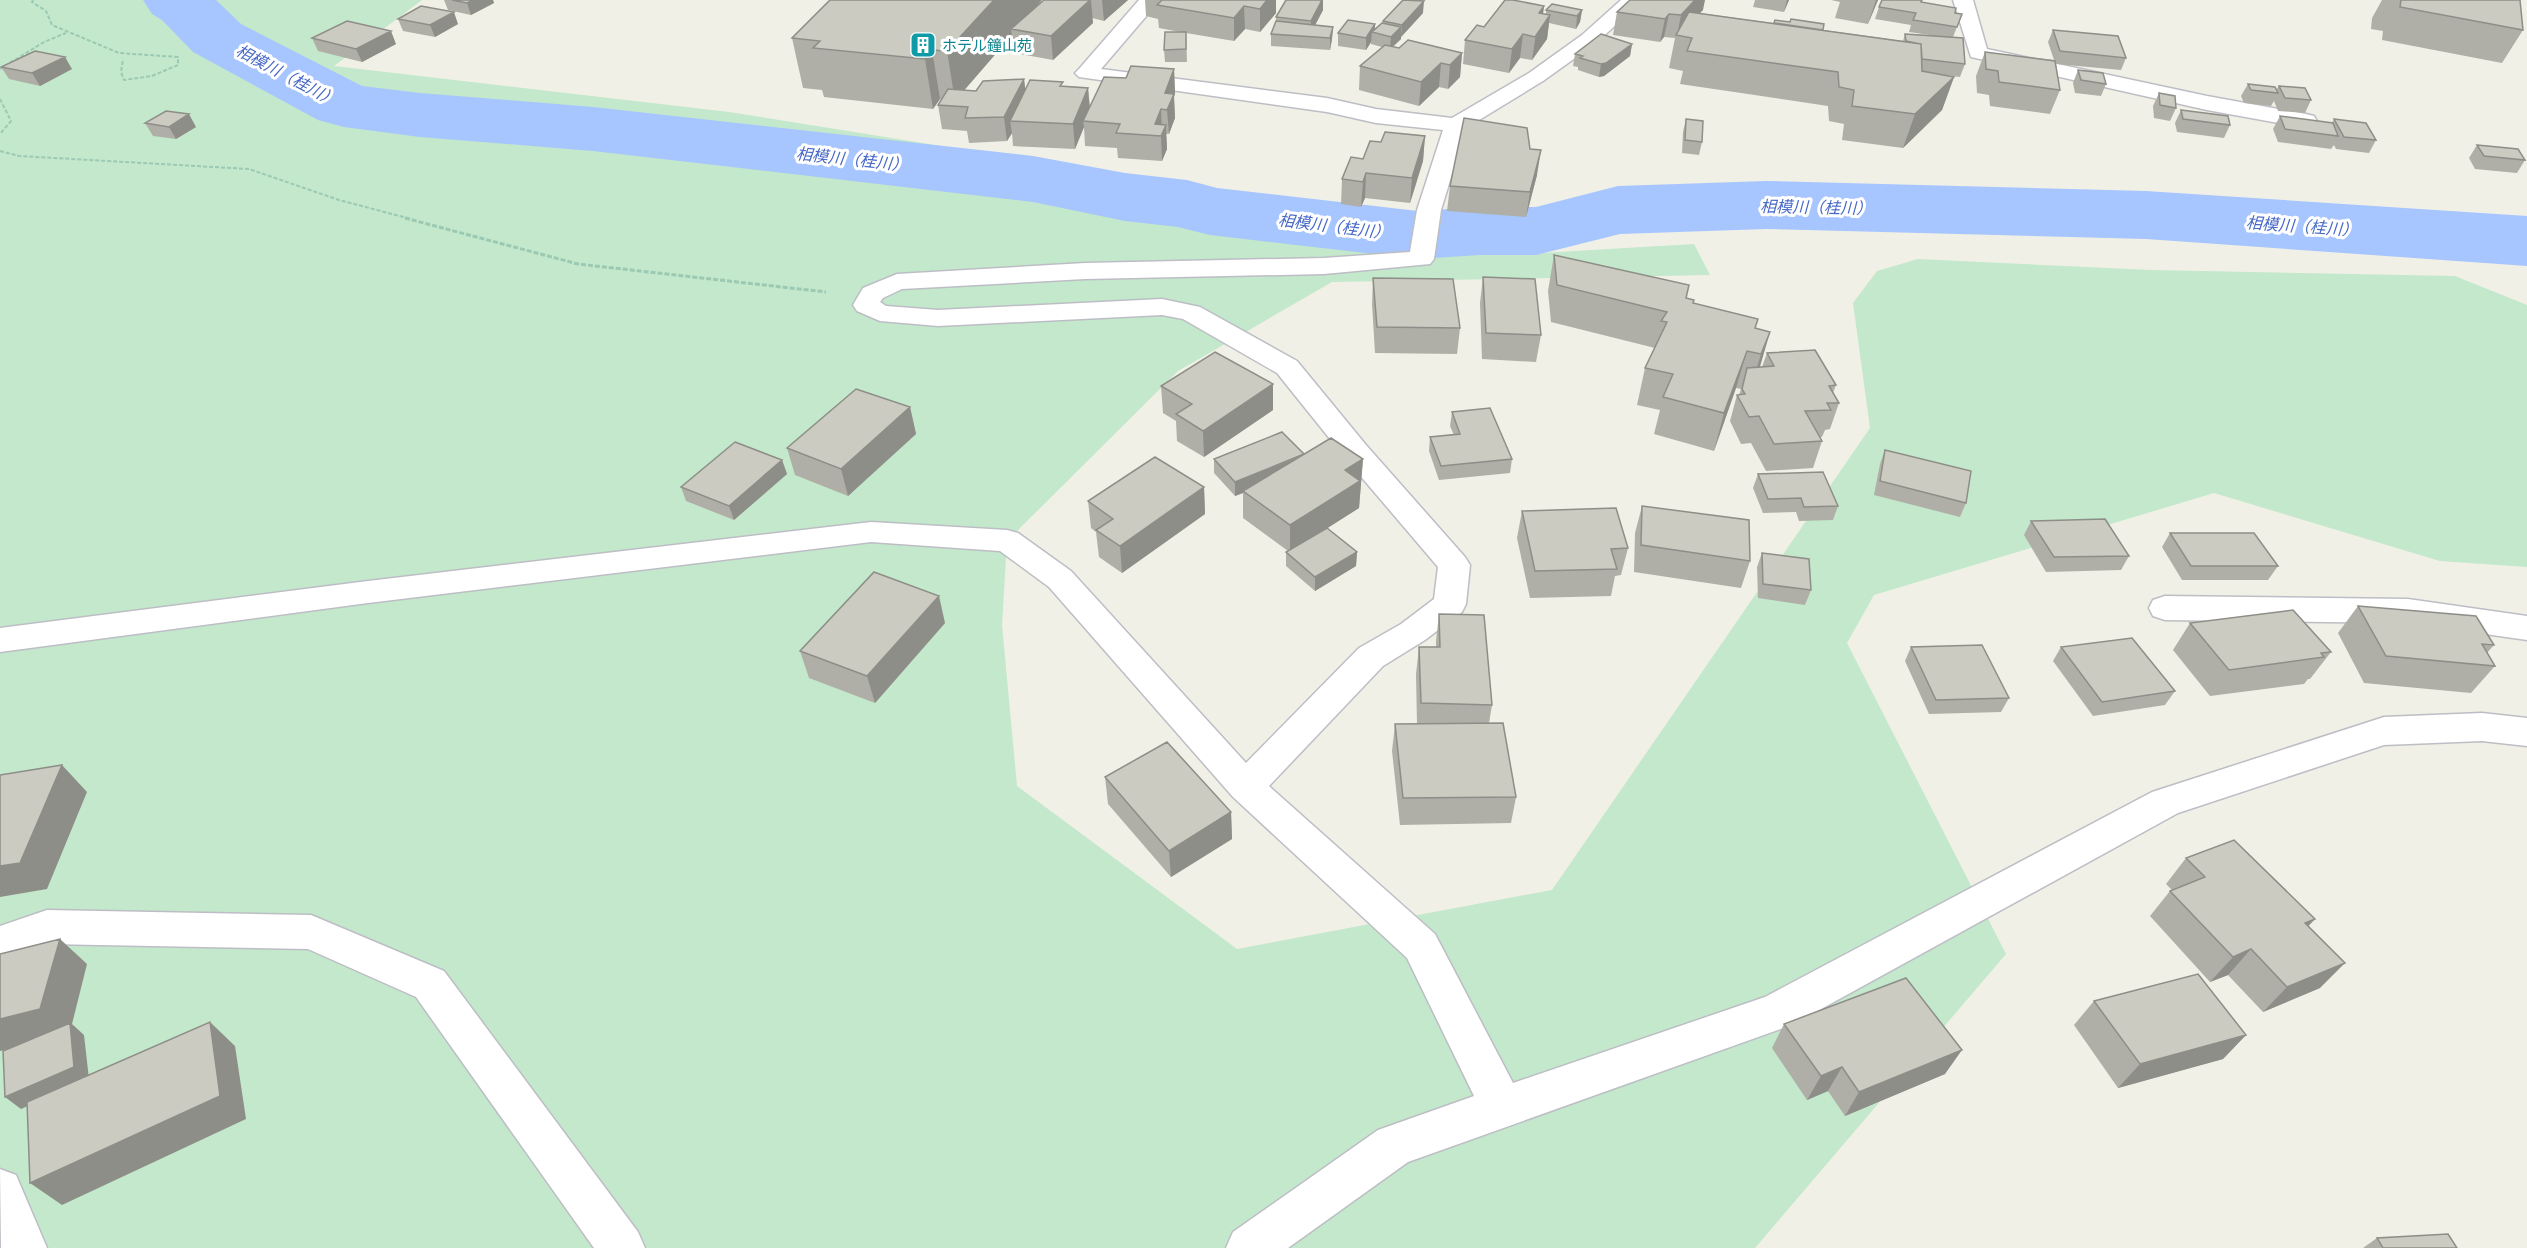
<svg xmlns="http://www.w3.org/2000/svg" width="2527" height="1248" font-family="'Archivo Narrow','Noto Sans JP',sans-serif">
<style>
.green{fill:#c3e8cb}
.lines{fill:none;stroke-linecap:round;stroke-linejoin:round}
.river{fill:#a7c5ff;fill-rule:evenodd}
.minor-casing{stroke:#bdbec5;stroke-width:3}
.path-far1{stroke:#9bc9b3;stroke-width:2;stroke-dasharray:4 2;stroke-linecap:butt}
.path{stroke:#9bc9b3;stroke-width:3;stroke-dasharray:5 2;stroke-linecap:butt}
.minor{fill:#fff;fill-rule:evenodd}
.wall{fill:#afafa7}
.shaded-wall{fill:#8e8e88}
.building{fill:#cbcbc2;stroke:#8e8e88;stroke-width:1.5}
.labels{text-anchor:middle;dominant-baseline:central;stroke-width:6;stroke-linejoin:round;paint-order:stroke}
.far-culture-label{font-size:15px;fill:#0d838f;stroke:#fff;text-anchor:start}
.far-water-label{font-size:16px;font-style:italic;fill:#4668c6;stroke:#fff}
</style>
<rect width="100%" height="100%" fill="#f0f0e6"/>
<path class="green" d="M0,0H422L334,66L729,112L1249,195L1505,255L1694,244L1710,275L1332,282L1178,371L1007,541L1002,625L1017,786L1237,949L1552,890L1870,428L1853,303L1877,271L1918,259L2151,270L2455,276L2527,305V567L2440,561L2214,493L1874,595L1847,643L2006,954L1755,1248H0Z"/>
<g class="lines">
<path class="river" d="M143,0H216L241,24L362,86L420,93L593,107L1033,156L1125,173L1187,180L1217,188L1418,211L1480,207H1536L1618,186L1766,181L2146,191L2527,216V266L2146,239L1766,229L1620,234L1536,255H1480L1418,259L1210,235L1178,227L1125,221L1033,202L593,151L420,137L344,127L318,120L193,52L162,20L152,14Z"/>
<g class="minor-casing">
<path id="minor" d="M1139,0H1160L1101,69L1327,98L1376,109L1452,118L1529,73L1582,35L1621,0H1643L1596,43L1543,81L1466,128L1441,210L1434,259L1430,264L1324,274L1085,279L902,289L883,298L880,302L886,306L938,310L1162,299L1200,307L1297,361L1366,445L1465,557L1470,565L1466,604L1462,612L1425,640L1383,666L1269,786L1435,934L1513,1083L1765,997L2152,792L2384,717L2482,713L2527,718V746L2482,741L2384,745L2178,813L1792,1025L1408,1162L1288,1248H1226L1233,1232L1378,1130L1474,1096L1407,958L1233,797L1049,587L1000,551L871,542L368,603L0,652V628L368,581L871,522L1007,530L1018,533L1071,571L1246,763L1359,648L1401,624L1434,599L1438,567L1346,459L1277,373L1183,319L1162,315L938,326L880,321L857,311L853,305L863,288L897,274L1085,263L1324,258L1410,252L1417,210L1443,130L1376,123L1327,112L1079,77L1075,73L1079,69Z
M1953,0H1973L1987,49L2207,96L2306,114L2314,116L2317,121L2314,126L2306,128L2207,110L1971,57Z
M2165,596L2408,599L2527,616V640L2408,623L2165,620L2153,616L2149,608L2153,600Z
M47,910L311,915L444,971L638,1232L645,1248H594L416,997L308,949L47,944L0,960V926Z
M0,1169L16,1175L47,1248H1Z"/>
</g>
<path class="path-far1" d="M33,0L32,2L46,11L52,25L119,53L178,57V65L152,76L124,80L121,72L123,59
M0,69L44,42L66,33
M0,99L11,121L0,134
M0,151L19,156L249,169L339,200L411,219"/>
<path class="path" d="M405,218L578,264L826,292"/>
<use href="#minor" class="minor"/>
</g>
<path class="wall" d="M444,0H493L494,3L471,15L448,10Z
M1044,0H1128L1104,21L1092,18L1093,23L1053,60L1014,53L1012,35L964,90L976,91L1024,79L1025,89L1063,86L1088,88L1090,107L1126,78L1174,69L1175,93L1174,97L1175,118L1169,134H1166L1167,149L1162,161L1118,158L1117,148L1085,146L1084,127L1075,149L1013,146L1012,133L1007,141L969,143L967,131L942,129L938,105L941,99H940L933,109L824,97L822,90L803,88L792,38L1038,5Z
M1145,0H1276V13L1260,32L1245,29L1234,41L1186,33L1187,62H1165L1164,50L1180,32L1159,28L1158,19L1146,16Z
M1755,0H1789L1784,12L1753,7Z
M1831,0H1878L1868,24L1835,18L1840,2Z
M2382,0H2520L2523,30L2502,63L2382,40L2383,31L2371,29L2372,18Z
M1921,2L1955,13L1962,14L1953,37L1965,64L1960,77L1937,74L1954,77L1942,110L1903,148L1842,140L1844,124L1829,121L1828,106L1680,84L1683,71L1669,68L1675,38L1664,37L1660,42L1613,35L1617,12L1703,10L1699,13L1903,41L1905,34L1930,35L1909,32L1911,25L1875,19L1879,7Z
M1544,6L1543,14L1546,15V10H1582L1580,22L1576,29L1549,23L1547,39L1532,60L1520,58L1509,73L1463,64L1465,40Z
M1323,10L1315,25L1333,27L1332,39L1330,50L1271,46V34L1276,21V17Z
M1423,13L1401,37V39L1393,47L1399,48L1462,53L1460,77L1448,89L1439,87L1419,106L1359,90L1360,66L1382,47L1371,44V42L1366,50L1338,46V33L1375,29L1383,23V21Z
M398,19L458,24L435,37L403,31Z
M2053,30L2126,58L2121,70L2056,64L2060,90L2050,114L1990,106L1989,95L1977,93L1976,76L1985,52L2054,60L2048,42Z
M312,38L396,44L362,62L318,51Z
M1632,44L1630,56L1604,76L1599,77L1578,70V67L1573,66L1575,54Z
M1,67L72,69L40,86L9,79Z
M2078,70L2106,84L2101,96L2075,93L2073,83Z
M2248,84L2276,90L2279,86L2311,100L2305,113L2278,111L2274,101L2271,106L2244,103L2241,96Z
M2159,93L2176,108L2170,121L2154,118L2153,106Z
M2181,110L2230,125L2224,138L2177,132L2175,123Z
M2280,116L2332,123L2334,119L2376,140L2369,153L2336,149L2334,145L2331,149L2278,142L2273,129Z
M1686,119L1702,142L1699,155L1682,153L1683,132Z
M145,123L196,127L176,139L153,136Z
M1425,136L1423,161L1410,203L1365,198L1361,207L1341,204L1342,179L1381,142Z
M2477,145L2525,160L2517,173L2475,169L2469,158Z
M1530,149L1537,175L1526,217L1447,211L1450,186Z
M1554,255L1686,298L1694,300L1693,304L1756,328L1770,332L1760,367H1762L1767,353L1836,385L1833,393L1839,403L1830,429L1825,430L1822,437H1820L1822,441L1813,468L1766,471L1751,443L1741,444L1730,421L1737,395H1739L1741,389L1736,388L1714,451L1654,434L1660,410L1637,405L1645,368L1655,348L1551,322L1548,291Z
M1483,277L1541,335L1536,362L1482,359L1480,303Z
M1373,278L1460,328L1457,354L1375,353L1372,304Z
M1273,384V410L1204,457L1177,441L1176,421L1163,413L1161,386Z
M910,407L916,434L848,496L795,475L787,448Z
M1452,412L1512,459L1510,473L1439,480L1429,451L1430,437L1454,435L1450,426Z
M1885,450L1966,503L1960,517L1874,495L1880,464Z
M1304,454L1363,459L1359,508L1319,533L1357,552L1356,566L1315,591L1286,566V552L1288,551L1243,518V493L1235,496L1214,473V459Z
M782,460L787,474L734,520L686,501L681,487Z
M1758,474L1838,506L1833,520L1799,521L1796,512L1763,513L1753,488Z
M1204,487L1205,514L1122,573L1099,557L1096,532L1091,528L1088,501Z
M1642,506L1750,561L1741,588L1634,572L1635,533Z
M1522,511L1628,548L1621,575L1615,576L1611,596L1530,598L1517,538Z
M2031,521L2129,556L2121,570L2046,572L2024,535Z
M2170,533L2278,566L2268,580H2182L2162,547Z
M1762,553L1811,590L1805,605L1758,598L1757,567Z
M2358,606L2494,645L2487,653L2495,666L2471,693L2364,683L2338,633Z
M1439,614L1492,705L1489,723L1516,797L1511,823L1400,825L1392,751L1395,724H1417L1416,674L1419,647H1436V641Z
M945,623L875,703L809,678L800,651Z
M2190,623L2331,652L2310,679H2308L2304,684L2210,696L2173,650Z
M1911,647L2009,698L2001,712L1929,714L1905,661Z
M2061,647L2175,691L2165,705L2093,716L2053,661Z
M1105,777L1231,812L1232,839L1171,877L1108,804Z
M2186,858L2315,919L2308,926L2320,988L2263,1012L2228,975L2210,982L2150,916L2170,891L2172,890L2166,884Z
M2094,1001L2246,1035L2223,1059L2118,1088L2074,1025Z
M1784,1024L1945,1074L1845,1116L1828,1091L1807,1100L1772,1048Z
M2377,1238L2457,1248H2363Z"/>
<path class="shaded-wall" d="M473,0H493L494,3L471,15L467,3Z
M994,0H1042L1016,30L1011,29L1012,35L955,101L947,51Z
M1091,0L1093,23L1053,60L1051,36Z
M1102,0H1128L1104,21Z
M1267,0H1276V13L1260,32V9Z
M1322,0H1323V10L1311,33V21Z
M1695,0H1705L1703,10L1678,36H1677L1681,15Z
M1787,0H1789L1784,12Z
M1876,0H1878L1868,24Z
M1424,1L1423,13L1401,37L1402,25Z
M1244,6L1245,29L1234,41V18Z
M1544,6L1541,28L1550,15L1547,39L1532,60L1539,13Z
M1582,10L1580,22L1576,29L1577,16Z
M454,12L458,24L435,37L430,25Z
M1669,14L1664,37L1660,42L1665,19Z
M1375,24V33L1372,32L1371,42L1366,50V38Z
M1333,27L1332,39L1330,50V38Z
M1401,27V39L1390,49L1391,37Z
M391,31L396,44L362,62L356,49Z
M1523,34L1520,58L1509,73L1512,49Z
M1632,44L1630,56L1604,76L1599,77L1601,64Z
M932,50L940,99L933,109L925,59Z
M1462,53L1460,77L1448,89L1450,65Z
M65,57L72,69L40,86L32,73Z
M1441,63L1439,87L1419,106L1421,82Z
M1174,69L1175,93L1174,97L1175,118L1169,134L1167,110L1165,93Z
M1954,77L1942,110L1903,148L1915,114Z
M1024,79L1027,103L1010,121L1012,133L1007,141L1004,117Z
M1088,88L1090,112L1083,121L1084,127L1075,149L1073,124Z
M1161,109L1162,133L1166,125L1167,149L1162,161L1161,136L1155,124Z
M189,114L196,127L176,139L169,127Z
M1425,136L1423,161L1410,203L1412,178Z
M1541,150L1537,175L1526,217L1530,192Z
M1366,173L1365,198L1361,207L1363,182Z
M1770,332L1759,369L1750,391L1761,354Z
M1747,351L1736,388L1714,451L1724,413Z
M1273,384V410L1204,457L1203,431Z
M910,407L916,434L848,496L841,469Z
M1304,455L1243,491V493L1235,496V482Z
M1363,459L1359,508L1290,552V525L1345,470Z
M782,460L787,474L734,520L729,506Z
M1204,487L1205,514L1122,573L1120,546Z
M1357,552L1356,566L1315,591V577Z
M939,596L945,623L875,703L867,676Z
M62,765L87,792L47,889L0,897V866Z
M1231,812L1232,839L1171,877L1169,851Z
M2315,919L2291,944L2305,923Z
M60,939L87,964L72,1024L84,1035L89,1079L21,1109L5,1097L69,1033L0,1051V1019Z
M2251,949L2228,975L2210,982L2233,957Z
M2345,963L2320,988L2263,1012L2287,987Z
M210,1022L235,1046L246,1119L62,1205L30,1183Z
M2246,1035L2223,1059L2118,1088L2140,1064Z
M1962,1050L1945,1074L1845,1116L1859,1092Z
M1842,1067L1828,1091L1807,1100L1821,1076Z"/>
<path class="building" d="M452,0H473L467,3Z
M830,0H994L947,51L932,50L925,59L813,48L820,41L792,38Z
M1044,0H1090L1051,36L1011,29Z
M1162,0H1267L1260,9L1244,6L1234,18L1157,5Z
M1286,0H1322L1311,21L1276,17Z
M1403,0L1424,1L1402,25L1383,21Z
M1505,0H1513L1544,6L1539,13L1550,15L1535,37L1523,34L1512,49L1465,40L1477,25L1484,27Z
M1630,0H1695L1681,15L1669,14L1665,19L1617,12Z
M1882,0H1922L1921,2L1956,8L1955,13L1962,14L1957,27L1913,20L1916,13L1879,7Z
M2401,0H2520L2523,30L2400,7Z
M1552,4L1582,10L1577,16L1546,10Z
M421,6L454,12L430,25L398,19Z
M1689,12L1921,44L1922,71L1954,77L1915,114L1852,106L1854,90L1839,87L1838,72L1687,51L1692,38L1676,35Z
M1791,19L1824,24L1823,30L1774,23L1775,20L1790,22Z
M1348,20L1375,24L1366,38L1338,33Z
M347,21L391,31L356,49L312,38Z
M1276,21L1333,27L1330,38L1271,34Z
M1382,23L1401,27L1391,37L1372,32Z
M2053,30L2118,36L2126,58L2060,51Z
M1165,32H1186V49L1164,50Z
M1601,34L1632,44L1606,63L1601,64L1580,58L1583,56L1575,54Z
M1905,34L1963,38L1965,64L1922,59L1921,44L1906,41Z
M1408,40L1462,53L1450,65L1441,63L1421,82L1360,66L1385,45L1399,48Z
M35,51L65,57L32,73L1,67Z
M1985,52L2055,61L2060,90L1999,82L1998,71L1986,69Z
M1131,66L1174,69L1165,93L1174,94L1167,110L1161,109L1155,124L1166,125L1161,136L1116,133L1120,124L1083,121L1104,77L1126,78Z
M2078,70L2103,73L2106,84L2081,80Z
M1024,79L1004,117L965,118L968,107L938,105L948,89L976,91L983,81Z
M1030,80L1063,82L1060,86L1088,88L1073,124L1010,121Z
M2248,84L2275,87L2278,93L2251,90Z
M2279,86L2305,88L2311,100L2285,98Z
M2159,93L2175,96L2176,108L2160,105Z
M2181,110L2228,116L2230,125L2183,119Z
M166,111L189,114L169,127L145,123Z
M2280,116L2333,123L2338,136L2285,129Z
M1464,118L1527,128L1530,149L1541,150L1530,192L1450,186Z
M1686,119L1703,121L1702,142L1685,140Z
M2334,119L2366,123L2376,140L2344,137Z
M1385,132L1425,136L1412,178L1366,173L1363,182L1342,179L1351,157L1363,159L1370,141L1381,142Z
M2477,145L2518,149L2525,160L2484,156Z
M1554,255L1689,285L1686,298L1694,300L1693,303L1758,319L1755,328L1770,332L1761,354L1747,351L1724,413L1663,397L1673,374L1645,368L1667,322L1661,321L1667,312L1557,285Z
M1483,277L1535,279L1541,335L1486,333Z
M1373,278L1453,279L1460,328L1377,327Z
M1815,350L1836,385L1829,386L1839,403H1827L1831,410L1805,411L1822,441L1774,444L1759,416L1749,417L1737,395L1745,394L1742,389L1747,368L1774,366L1767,353Z
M1215,352L1273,384L1203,431L1176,414L1192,404L1161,386Z
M856,389L910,407L841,469L787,448Z
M1490,408L1512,459L1441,466L1430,437L1460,434L1452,412Z
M1282,432L1304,454L1235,482L1214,459Z
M1331,438L1363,459L1345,470L1360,481L1290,525L1243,491Z
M735,442L782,460L729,506L681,487Z
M1885,450L1971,471L1966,503L1880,481Z
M1155,457L1204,487L1120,546L1096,530L1113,519L1088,501Z
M1823,472L1838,506L1804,507L1801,498L1768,499L1758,474Z
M1642,506L1749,520L1750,561L1641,545Z
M1616,508L1628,548L1611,549L1617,569L1535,571L1522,511Z
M2105,519L2129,556L2054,557L2031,521Z
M1327,528L1357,552L1315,577L1286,552Z
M2170,533H2254L2278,566H2191Z
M1762,553L1809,559L1811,590L1763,584Z
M874,572L939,596L867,676L800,651Z
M2358,606L2476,616L2494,645L2482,644L2495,666L2386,656Z
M2293,610L2331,652L2321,653L2324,657L2229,670L2190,623Z
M1439,614L1484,615L1492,705L1421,703L1419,647H1440Z
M2132,638L2175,691L2102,702L2061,647Z
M1982,645L2009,698L1936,700L1911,647Z
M1503,723L1516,797L1403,798L1395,724Z
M1167,742L1231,812L1169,851L1105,777Z
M62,765L20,863L0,866V775Z
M2234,840L2315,919L2305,923L2345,963L2287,987L2251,949L2233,957L2170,891L2205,877L2186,858Z
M60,939L40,1009L0,1019V954Z
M2198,974L2246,1035L2140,1064L2094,1001Z
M1906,978L1962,1050L1859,1092L1842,1067L1821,1076L1784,1024Z
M210,1022L220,1096L30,1183L27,1102Z
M70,1023L74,1067L5,1097L3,1051Z
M2448,1234L2457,1248H2383L2377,1238Z"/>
<defs>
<g id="building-square" transform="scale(1.35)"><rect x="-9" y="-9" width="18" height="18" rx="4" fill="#0f9aa8" stroke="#fff"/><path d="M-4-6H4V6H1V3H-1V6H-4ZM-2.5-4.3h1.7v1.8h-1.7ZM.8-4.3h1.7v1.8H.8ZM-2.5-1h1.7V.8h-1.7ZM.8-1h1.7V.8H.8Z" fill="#fff"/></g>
</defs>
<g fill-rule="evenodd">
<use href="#building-square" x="923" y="45"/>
</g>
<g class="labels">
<g class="far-culture-label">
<text x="942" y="45">ホテル鐘山苑</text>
</g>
<g class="far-water-label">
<text transform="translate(287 75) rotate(28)">相模川（桂川）</text>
<text transform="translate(852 159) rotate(6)">相模川（桂川）</text>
<text transform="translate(1816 207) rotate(1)">相模川（桂川）</text>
<text transform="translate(1334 226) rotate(7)">相模川（桂川）</text>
<text transform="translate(2302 226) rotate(4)">相模川（桂川）</text>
</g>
</g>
</svg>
